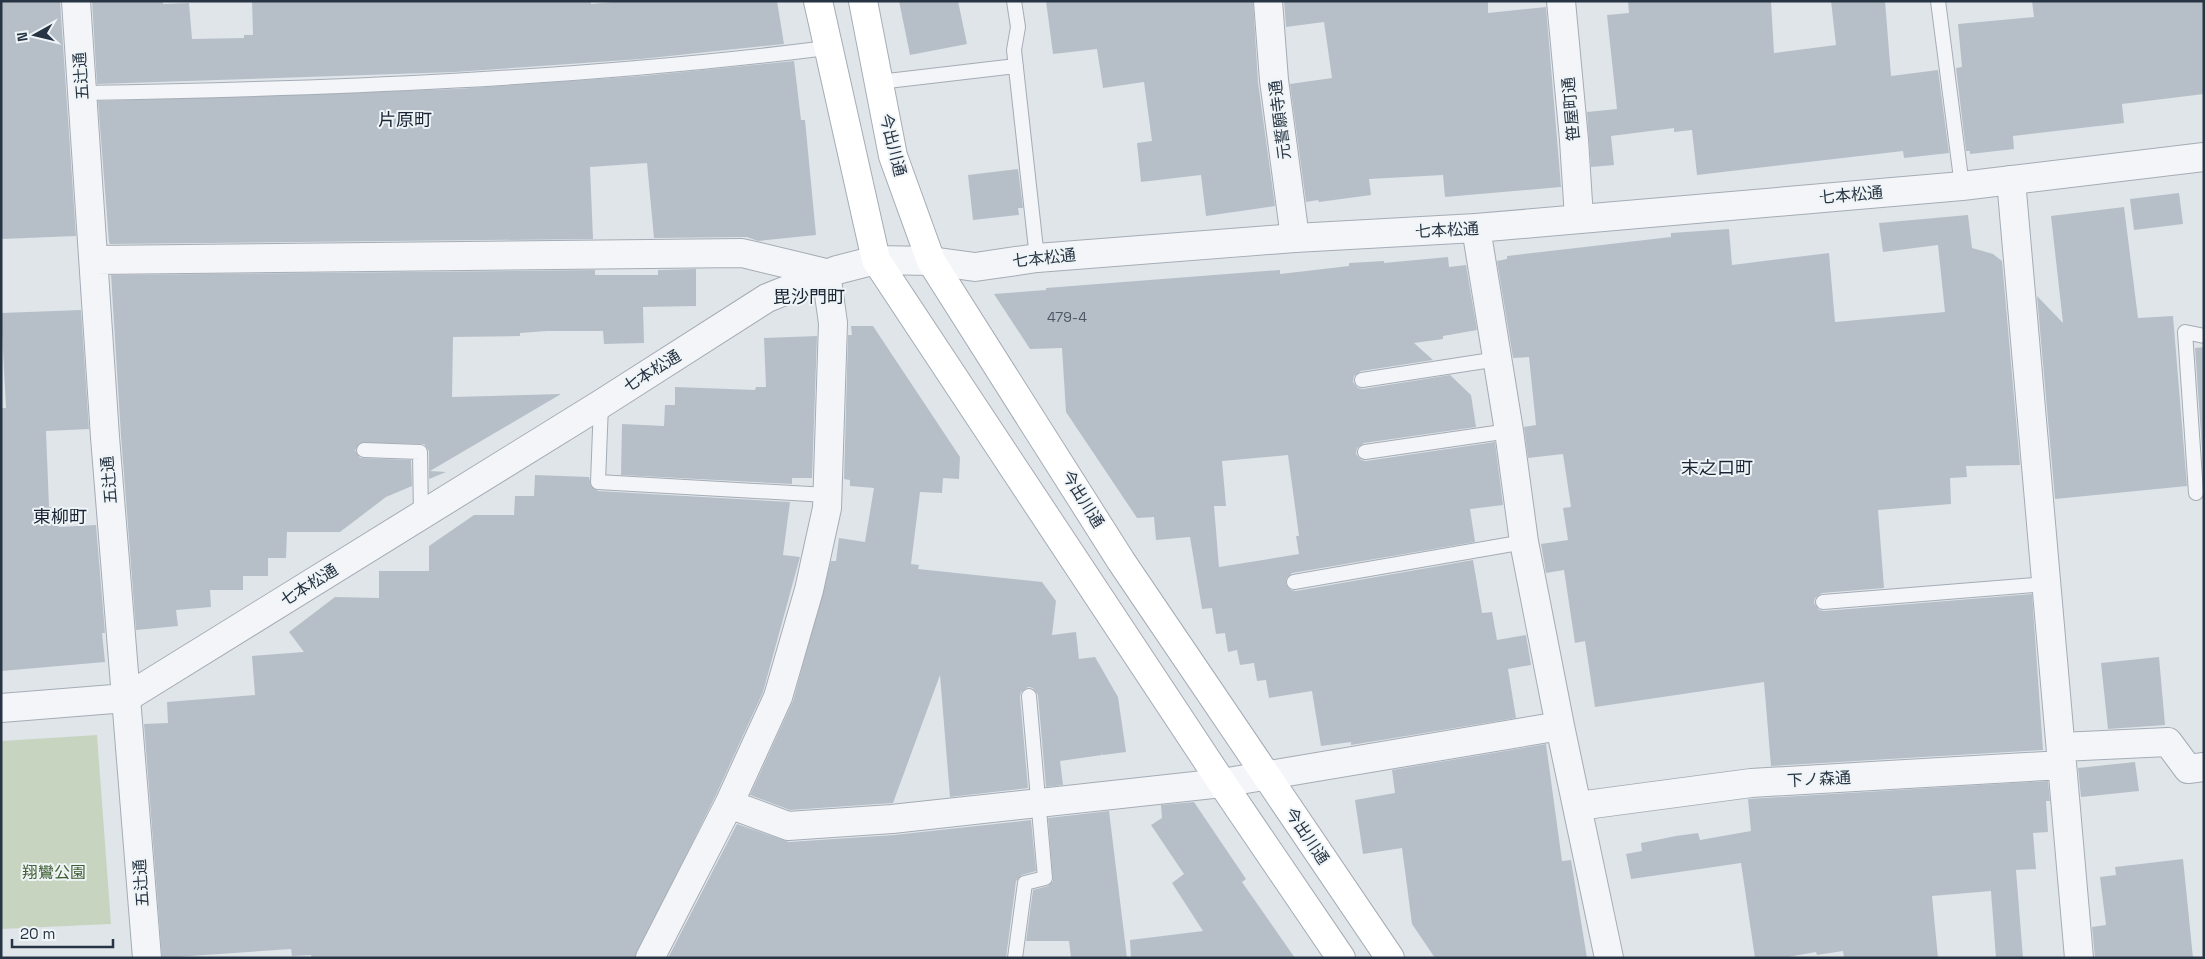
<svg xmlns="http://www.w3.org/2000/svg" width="2205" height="959" font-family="'Space Grotesk','Noto Sans JP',sans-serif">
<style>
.green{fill:#c7d5c0}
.building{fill:#b6bfc8;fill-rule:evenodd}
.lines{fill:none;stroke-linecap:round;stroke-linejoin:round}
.service-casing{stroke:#a5acb5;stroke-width:16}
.minor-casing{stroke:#a5acb5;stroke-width:30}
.tertiary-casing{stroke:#a5acb5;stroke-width:30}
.secondary-casing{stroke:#a5acb5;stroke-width:30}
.service{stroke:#f3f5f8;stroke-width:14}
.minor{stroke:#f3f5f8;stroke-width:28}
.tertiary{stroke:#f3f5f8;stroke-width:28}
.secondary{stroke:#fff;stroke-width:28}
.labels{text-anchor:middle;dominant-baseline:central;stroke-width:4;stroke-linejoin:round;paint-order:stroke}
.number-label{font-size:14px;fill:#4b5764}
.street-label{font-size:16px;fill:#273443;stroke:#eff4f7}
.park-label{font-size:16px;fill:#406033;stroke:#eff4f7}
.neighbourhood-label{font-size:18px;fill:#192534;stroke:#eff4f7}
</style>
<rect width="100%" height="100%" fill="#e0e5ea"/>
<path class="green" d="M97,735L111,924L1,929V741Z"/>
<path class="building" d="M1,1H60L76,236L1,239Z
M92,1H163V4L189,3L192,39L244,38V35H253L252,1H591V4L623,1H777L784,44L641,59L455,72L97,84Z
M899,1H958L967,44L910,55Z
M1046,1H1253L1258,82L1275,206L1206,216L1201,175L1141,182L1137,143L1152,141L1144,82L1103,88L1097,49L1053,54Z
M1284,1H1488V13L1546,7L1561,187L1445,197L1443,175L1369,179L1371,195L1319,202L1318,200L1306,202L1290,84L1332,78L1324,22L1286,27Z
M1628,1H1771L1774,53L1836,45L1831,1H1885L1891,76L1938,70L1949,153L1904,158L1903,151L1697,175L1692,130L1674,132V128L1611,136L1614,165L1591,167L1587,112L1617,109L1607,15L1629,13Z
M2032,1H2204V94L2122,104L2124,123L2013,136L2014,149L1970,154V151H1966L1956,68L1962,67L1958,24L2034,17Z
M794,61L801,120H805L816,235L758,241L747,237L654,238L647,163L590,167L593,239L110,244L109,242L98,101L456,89L642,76Z
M1018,169L1023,208H1018L1019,215L973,220L968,175Z
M2179,193L2183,224L2134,230L2130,199Z
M2124,207L2138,318L2173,316L2187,486L2055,499L2037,296L2063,323L2051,216Z
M1968,215L1972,248L1993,254L2002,261L2020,465L1966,466L1967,477L1950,478L1951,504L1878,510L1884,588L1822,593L1815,598L1814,603L1819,610L1824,611L2032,594L2043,750L1771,766L1764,682L1595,707L1585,641L1575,643L1564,570L1546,573L1541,544L1568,540L1563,508L1571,507L1563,454L1528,458L1524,427L1536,425L1529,357L1513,358L1497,261L1507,259V256L1671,237V233L1729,229L1732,265L1829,253L1835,322L1945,312L1938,245L1883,252L1879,223Z
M1448,257L1449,267L1466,265L1477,330L1443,336V339L1414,343L1433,360L1361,371L1354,376L1353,382L1358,388L1363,389L1450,375L1471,395L1476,427L1364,443L1357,448L1356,454L1361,460L1366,461L1495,442L1503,505L1470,509L1475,542L1292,573L1286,579V584L1291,590L1296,591L1473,560L1482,613L1492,612L1497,640L1526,635L1531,665L1508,669L1516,718L1351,745V742L1321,746L1312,691L1269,698L1266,680L1257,681L1254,663L1240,665L1237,650L1228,652L1225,633L1216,634L1212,608L1202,609L1190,537L1156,540L1154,517L1137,518L1066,412L1062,348L1030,349L994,294L1046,290V288L1280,270V274L1349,266V263L1384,261V263ZM1288,455L1299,536H1296L1299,554L1219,567L1214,506H1226L1222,461Z
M696,269V306L643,307L644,343L604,344L603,331H547L520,333V336L453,337L452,397L561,394L430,471L446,472L429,479V451L424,444L360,443L355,450L360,458L411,460L412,486L386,497L340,532H287L286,558H268V576H243V590H210L211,607L176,610L178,626L136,630L121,436L111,275L595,270V275H658V270Z
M81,310L89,429L46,431L49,507H51L52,524H59V527L96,525L105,633H102L105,662L1,671V408H6L1,313Z
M851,326H873L960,457L959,479L943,478L942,493L920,492L911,564L919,565L918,569L1042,582L1056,601L1052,635L1076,632L1079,659L1095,657L1118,697L1126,752L1103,755L1101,753L1102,755L1060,761L1063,785L1046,787L1038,695L1033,688L1028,687L1021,692L1020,697L1028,788L950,797L940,675L893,803L790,810L750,795L793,701L831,561H836L839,538L865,542L874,488L850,486V480L844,479L848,335H852Z
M817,336L812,478H792V484L621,475L622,424L664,426L665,405H675V387L755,390L756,387H766L764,338Z
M2204,347V478L2195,348Z
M535,475L589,477L591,486L598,491L790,502L783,555L800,557L763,692L715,797L635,958H312L311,955L292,956L291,949L162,958L144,724L168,723L167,702L255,695L252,656L304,652L289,632L335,597L379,598V571H429V546L474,515H514L515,496H534Z
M2159,657L2165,725L2108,729L2101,663Z
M1546,744L1562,861L1571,860L1587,958H1435L1412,924L1402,848L1363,854L1355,800L1395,793L1392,770Z
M2135,762L2139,791L2081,797L2078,768Z
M2048,781L2050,801H2046L2048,832L2033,833L2036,869L2016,870L2023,958H1996L1991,891L1932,896L1938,958H1844L1843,951L1817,955L1816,952L1782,958H1755L1741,863L1631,879L1626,854L1642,851L1641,843L1676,836L1698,833L1700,840L1751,831L1748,799Z
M1194,802L1246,879L1242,882L1295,958H1131L1130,940L1203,931L1172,883L1184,874L1151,825L1162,818L1161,805Z
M1109,811L1127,958H1071L1069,941H1026L1033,890L1048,886L1053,881L1048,818Z
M1031,820L1036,871L1022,875L1016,881L1006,958H668L737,824L789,842L894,835Z
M2183,859L2193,958H2095L2092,927L2106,925L2100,877L2116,875L2115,867Z"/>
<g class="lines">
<g class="service-casing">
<path id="service" d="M1014,1L1018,27L1014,50L1037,258
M1938,1L1962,186
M879,82L1016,66
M82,93C331,89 580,79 827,48
M1362,380L1498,359
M601,404L598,482L827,495
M364,450L420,452L421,515
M1365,452L1509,431
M2196,493L2185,332L2204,336
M1294,582L1524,542
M1823,602L2047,584
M1015,958L1025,883L1045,878L1029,696"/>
</g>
<g class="minor-casing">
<path id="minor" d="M76,1L105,437L147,958
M1268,1L1274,80L1295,238
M1561,1L1574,140L1579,218
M2011,180L2079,958
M1476,228L1509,431L1524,542L1560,726L1609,958
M94,260L742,253L826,273L833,323L827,508L809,590L778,697L729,804L650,958
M2061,747L2168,742L2188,769L2204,767
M729,804L788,826L892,819L1222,783L1560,726
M1578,806L1751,783L2062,765"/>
</g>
<g class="tertiary-casing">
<path id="tertiary" d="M1,708L126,698L601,404L767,298L837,270L876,260L931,261L975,267L1037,258L1295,238L1476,228L1962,186L2204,157"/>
</g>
<g class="secondary-casing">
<path id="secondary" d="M818,1L876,260L1222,783L1341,958
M863,1L893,156L931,261L1121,561L1390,958"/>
</g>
<use href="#service" class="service"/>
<use href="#minor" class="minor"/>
<use href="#tertiary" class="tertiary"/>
<use href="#secondary" class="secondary"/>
</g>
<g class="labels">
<g class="number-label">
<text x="1067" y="317">479-4</text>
</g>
<g class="street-label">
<text transform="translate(81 76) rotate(-94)">五辻通</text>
<text transform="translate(1571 109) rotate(-95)">笹屋町通</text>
<text transform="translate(1280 120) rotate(-97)">元誓願寺通</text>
<text transform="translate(893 145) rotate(76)">今出川通</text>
<text transform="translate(1851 195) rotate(-5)">七本松通</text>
<text transform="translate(1447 230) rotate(-3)">七本松通</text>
<text transform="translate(1044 258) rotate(-6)">七本松通</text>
<text transform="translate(652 371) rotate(-32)">七本松通</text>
<text transform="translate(109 480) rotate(-95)">五辻通</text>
<text transform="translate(1083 499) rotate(58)">今出川通</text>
<text transform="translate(309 585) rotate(-32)">七本松通</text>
<text transform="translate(1819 779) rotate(-3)">下ノ森通</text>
<text transform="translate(1307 836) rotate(56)">今出川通</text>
<text transform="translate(141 883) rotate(-94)">五辻通</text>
</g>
<g class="park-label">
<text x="54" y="872">翔鸞公園</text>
</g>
<g class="neighbourhood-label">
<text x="405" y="119">片原町</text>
<text x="809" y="296">毘沙門町</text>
<text x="1717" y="467">末之口町</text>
<text x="60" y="516">東柳町</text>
</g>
</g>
<rect width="2205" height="959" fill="none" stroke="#273443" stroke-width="5"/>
<g transform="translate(35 35) rotate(262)" stroke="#eff4f7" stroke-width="4" paint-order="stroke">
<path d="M0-4L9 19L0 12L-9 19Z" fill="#273443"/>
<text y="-8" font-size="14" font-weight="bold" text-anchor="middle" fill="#273443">N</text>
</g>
<path d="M12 939v8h101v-8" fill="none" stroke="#273443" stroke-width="2.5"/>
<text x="20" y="939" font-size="15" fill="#273443" stroke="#eff4f7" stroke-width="4" paint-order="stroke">20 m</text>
</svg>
